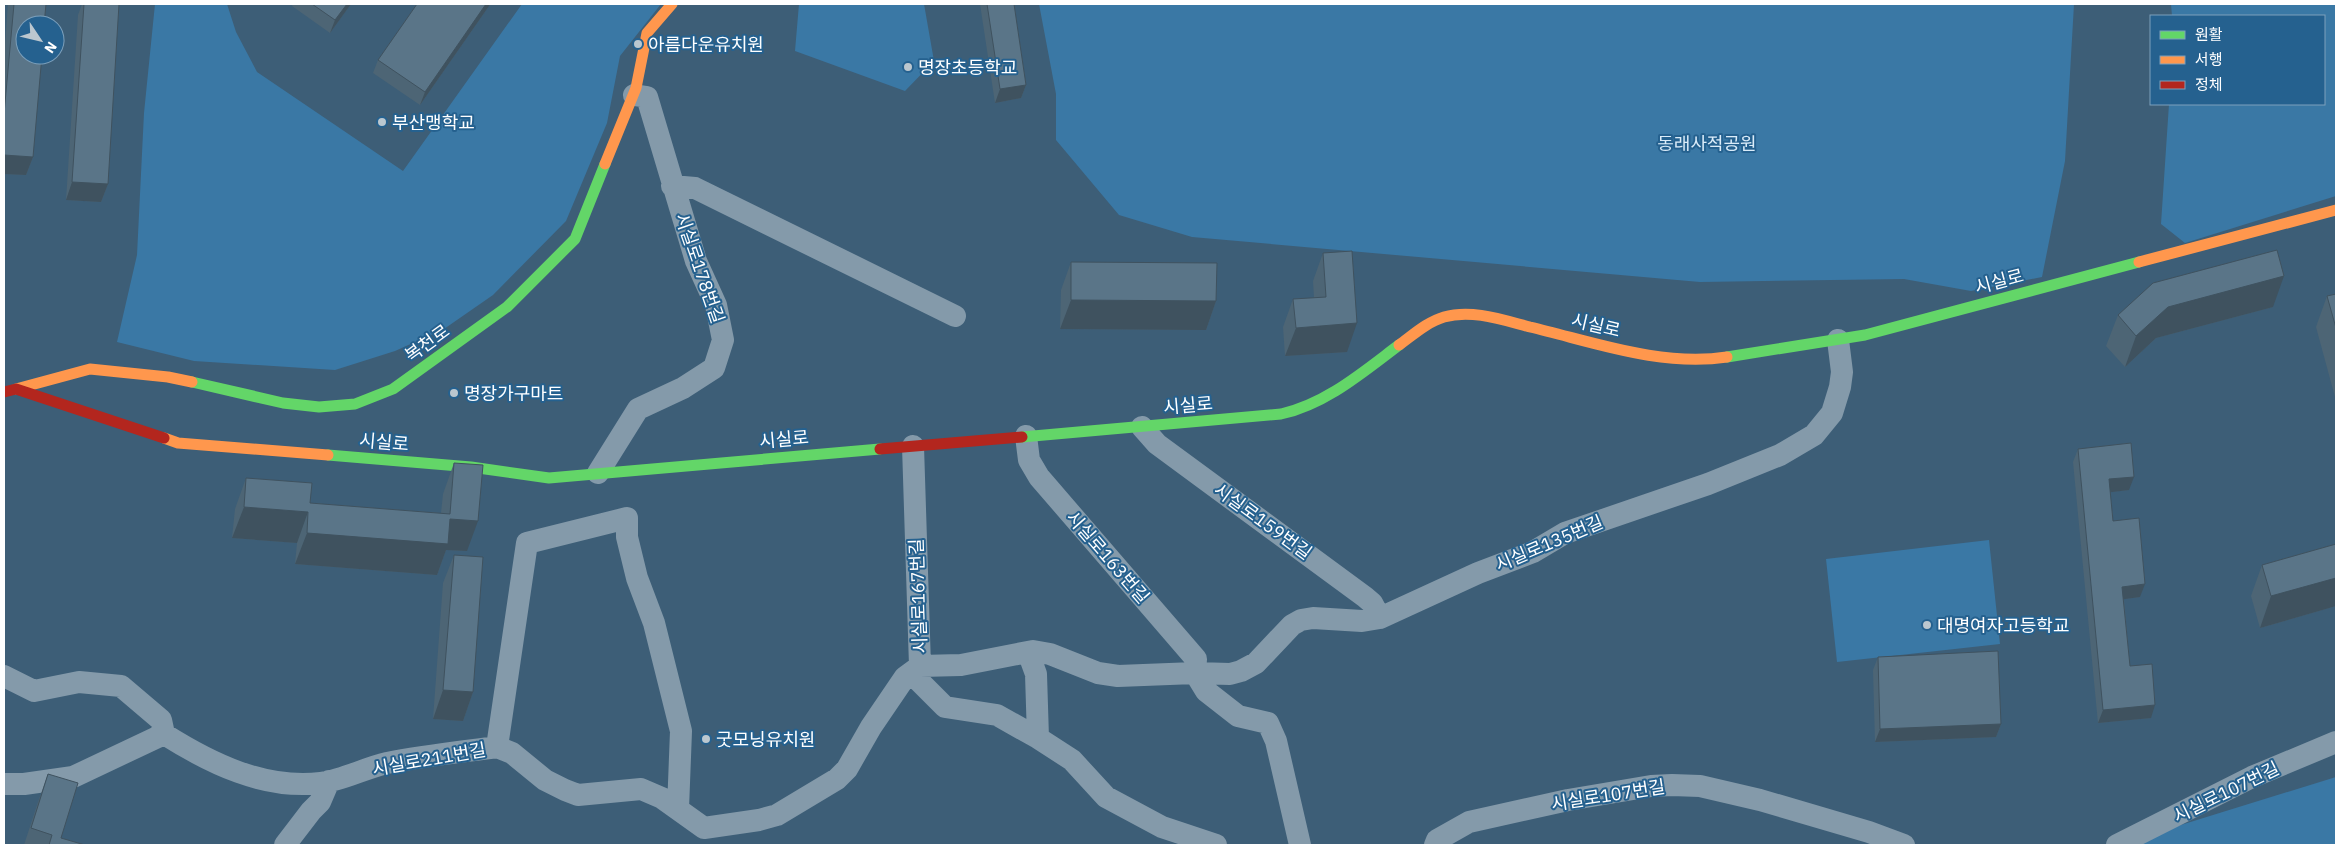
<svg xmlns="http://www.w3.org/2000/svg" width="2340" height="849" font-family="'IBM Plex Sans','Noto Sans KR',sans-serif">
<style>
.green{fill:#3a78a5}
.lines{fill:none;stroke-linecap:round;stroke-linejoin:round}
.street{stroke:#849aaa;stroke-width:22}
.fast{stroke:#63d668;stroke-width:11}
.slow{stroke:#ff974d;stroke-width:11}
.jam{stroke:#b3261e;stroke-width:11}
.wall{fill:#4d6575}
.shaded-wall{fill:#3f525f}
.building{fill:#5a7588;stroke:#3f525f}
.poi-dot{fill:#bbc7cf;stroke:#25618f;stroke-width:2}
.labels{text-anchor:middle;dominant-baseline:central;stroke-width:4;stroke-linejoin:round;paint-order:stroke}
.poi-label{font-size:18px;fill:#fff;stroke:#25618f;text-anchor:start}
.park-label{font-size:18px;fill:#daecf9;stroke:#25618f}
.street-label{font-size:18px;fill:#fff;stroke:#25618f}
</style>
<rect width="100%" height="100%" fill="#3d5e77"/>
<path class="green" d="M155,4H227L236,32L257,72L403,171L522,4H661L620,56L607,123L566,221L493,295L444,329L395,351L335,370L194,361L117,342L137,255L144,113Z
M799,4H924L934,61L905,91L795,51Z
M1039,4H2074L2065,161L2042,277L1971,291L1904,279L1700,282L1192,237L1119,215L1056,140V94Z
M2171,4H2336V196L2185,243L2161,224L2169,104H2324V16H2172Z
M1989,540L2000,644L1837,662L1826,559Z
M2336,777V845H2134L2155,833Z"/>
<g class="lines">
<path class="street" d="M672,186L695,188L955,316
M1142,427L1157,444L1365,597L1372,603L1380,618
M1026,436L1029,460L1039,477L1196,659L1195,673
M913,446L920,666L961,665L1033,651L1050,654L1098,673L1118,676L1195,673L1230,674L1241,671L1256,663L1292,625L1301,620L1313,618L1362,621L1380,618L1478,573L1533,552L1565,533L1708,484L1780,455L1814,435L1832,413L1840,387L1842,372L1838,340
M598,473L638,409L683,388L714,368L723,340L716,305L696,261L647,97L634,95
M1028,652L1036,674L1038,738
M920,666L918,680L945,707L997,715L1038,738L1072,760L1106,797L1162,827L1216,845
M1195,673L1206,691L1238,716L1268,723L1276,741L1300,845
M4,676L34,691L79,682L121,686L161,720L164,734C210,763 264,790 321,783C343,780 365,768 387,763C423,756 460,752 497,747L512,753L545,780L565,790L578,795L641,789L662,798L704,828L759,820L777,815L837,779L847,769L871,727L905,677L920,666
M497,747L527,543L627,518V537L637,578L654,623L681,731L678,809
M4,784H24L73,777L164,734
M285,845L311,811L320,802L329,781
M1435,845L1437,840L1469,822L1568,800L1651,786L1672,785L1700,786L1760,800L1869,832L1904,845
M2117,845L2252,777L2336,742"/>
<path class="fast" d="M1727,357L1865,335L2139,262
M192,382L283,403L319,407L355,404L393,389L507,307L575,239L605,164
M1022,437L1281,414C1326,404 1363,372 1399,345
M328,455L471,467L549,478L880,449"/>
<path class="slow" d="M605,164L636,88L647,33L672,4
M2139,262L2336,210
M1399,345C1413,335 1427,322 1444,317C1472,309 1503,320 1530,327C1594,342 1661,367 1727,357
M16,389L90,369L168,377L192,382
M164,438L178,443L328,455"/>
<path class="jam" d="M4,392L16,389L164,438
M880,449L1022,437"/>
</g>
<path class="wall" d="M8,4H46L33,157L26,175L4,174V57Z
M82,4H119L108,184L101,202L66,200L78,15Z
M293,4H351L330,33L292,6Z
M486,4H490L489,6L420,105L373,73L378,60Z
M980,4H1014L1026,85L1021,98L995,103Z
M1323,253L1347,352L1285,356L1283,327L1293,299L1314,298L1313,281Z
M1071,262L1216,301L1206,330L1060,329L1061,290Z
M2336,294V396L2335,397L2316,327L2327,296Z
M2273,307L2156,338L2125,367L2106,346L2118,315Z
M2078,449L2129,490L2110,492L2113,521L2140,597L2124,599L2130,666L2151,718L2098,723L2073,462Z
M454,463L467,551L446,550L437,575L295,564L297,543L232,538L235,509L246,478L310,503L441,513L443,494Z
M2336,544V606L2260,628L2251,596L2262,565Z
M454,555L473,692L463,721L433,719L443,583Z
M1878,657L2001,724L1996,737L1875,742L1873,670Z
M48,774L61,838L85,845H24L38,802Z"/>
<path class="shaded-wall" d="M347,4H351L330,33L335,20Z
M486,4H490L489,6L420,105L425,92Z
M1026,85L1021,98L995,103L1000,89Z
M4,155L33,157L26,175L4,174Z
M72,182L108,184L101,202L66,200Z
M2284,276L2273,307L2156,338L2125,367L2136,336L2168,307Z
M1071,300L1216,301L1206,330L1060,329Z
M1357,323L1347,352L1285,356L1296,328Z
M2134,477L2129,490L2104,493L2109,479Z
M244,507L308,512L297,543L232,538Z
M450,519L478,521L467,551L446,550L437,575L295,564L307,533Z
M2336,578V606L2260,628L2271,596Z
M2145,584L2140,597L2118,600L2122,587Z
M443,690L473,692L463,721L433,719Z
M2155,705L2151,718L2098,723L2103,710Z
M2001,724L1996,737L1875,742L1880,729Z"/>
<path class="building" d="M14,4H46L44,25H25V55H42L33,157L4,155V114Z
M84,4H119L108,184L72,182Z
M312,4H347L335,20Z
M417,4H486L425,92L378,60Z
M987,4H1014L1026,85L1000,89Z
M2277,250L2284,276L2168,307L2136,336L2118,315L2153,283Z
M1352,251L1357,323L1296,328L1293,299L1326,297L1323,253Z
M1071,262L1217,263L1216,301L1071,300Z
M2336,294V328L2327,296Z
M2131,443L2134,477L2109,479L2113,521L2139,518L2145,584L2122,587L2130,666L2152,664L2155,705L2103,710L2078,449Z
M454,463L483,465L478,521L450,519L448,544L307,533L308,512L244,507L246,478L312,483L310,503L450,514Z
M2336,544V578L2271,596L2262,565Z
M454,555L483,557L473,692L443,690Z
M1998,651L2001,724L1880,729L1878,657Z
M48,774L78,783L61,838L85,845H49L52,835L31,828Z"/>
<g class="poi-dot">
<circle cx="638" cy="44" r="5"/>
<circle cx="908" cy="67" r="5"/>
<circle cx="382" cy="122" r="5"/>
<circle cx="454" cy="393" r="5"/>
<circle cx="1927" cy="625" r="5"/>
<circle cx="706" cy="739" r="5"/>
</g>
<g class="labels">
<g class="poi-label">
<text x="648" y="44">아름다운유치원</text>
<text x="918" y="67">명장초등학교</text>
<text x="392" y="122">부산맹학교</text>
<text x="464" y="393">명장가구마트</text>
<text x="1937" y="625">대명여자고등학교</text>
<text x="716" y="739">굿모닝유치원</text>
</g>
<g class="park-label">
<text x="1707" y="143">동래사적공원</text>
</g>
<g class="street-label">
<text transform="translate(700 268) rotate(71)">시실로178번길</text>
<text transform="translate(1999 281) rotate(-15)">시실로</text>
<text transform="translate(1596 325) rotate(13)">시실로</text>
<text transform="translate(427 343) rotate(-36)">복천로</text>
<text transform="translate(1188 405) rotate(-5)">시실로</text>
<text transform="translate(784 439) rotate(-5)">시실로</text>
<text transform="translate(384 442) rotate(5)">시실로</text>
<text transform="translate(1263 521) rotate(36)">시실로159번길</text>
<text transform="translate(1549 543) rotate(-23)">시실로135번길</text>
<text transform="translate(1108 557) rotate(49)">시실로163번길</text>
<text transform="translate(918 596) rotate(-92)">시실로167번길</text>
<text transform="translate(429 759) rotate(-10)">시실로211번길</text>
<text transform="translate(2226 792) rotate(-26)">시실로107번길</text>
<text transform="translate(1608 795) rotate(-9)">시실로107번길</text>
</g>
</g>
<rect width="2340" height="849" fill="none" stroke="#ffffff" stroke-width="10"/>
<rect x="2150" y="15" width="175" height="90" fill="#25618f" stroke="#7ca0bc"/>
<rect x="2160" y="31" width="25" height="8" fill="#63d668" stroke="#7ca0bc"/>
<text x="2195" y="40" font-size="15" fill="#ffffff">원활</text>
<rect x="2160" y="56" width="25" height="8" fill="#ff974d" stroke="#7ca0bc"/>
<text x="2195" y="65" font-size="15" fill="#ffffff">서행</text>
<rect x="2160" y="81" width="25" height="8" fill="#b3261e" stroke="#7ca0bc"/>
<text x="2195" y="90" font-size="15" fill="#ffffff">정체</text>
<g transform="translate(40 40) rotate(125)"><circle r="24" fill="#25618f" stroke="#7ca0bc"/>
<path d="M0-4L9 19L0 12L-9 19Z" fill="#bbc7cf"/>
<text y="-8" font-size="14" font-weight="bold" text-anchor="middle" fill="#ffffff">N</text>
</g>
</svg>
